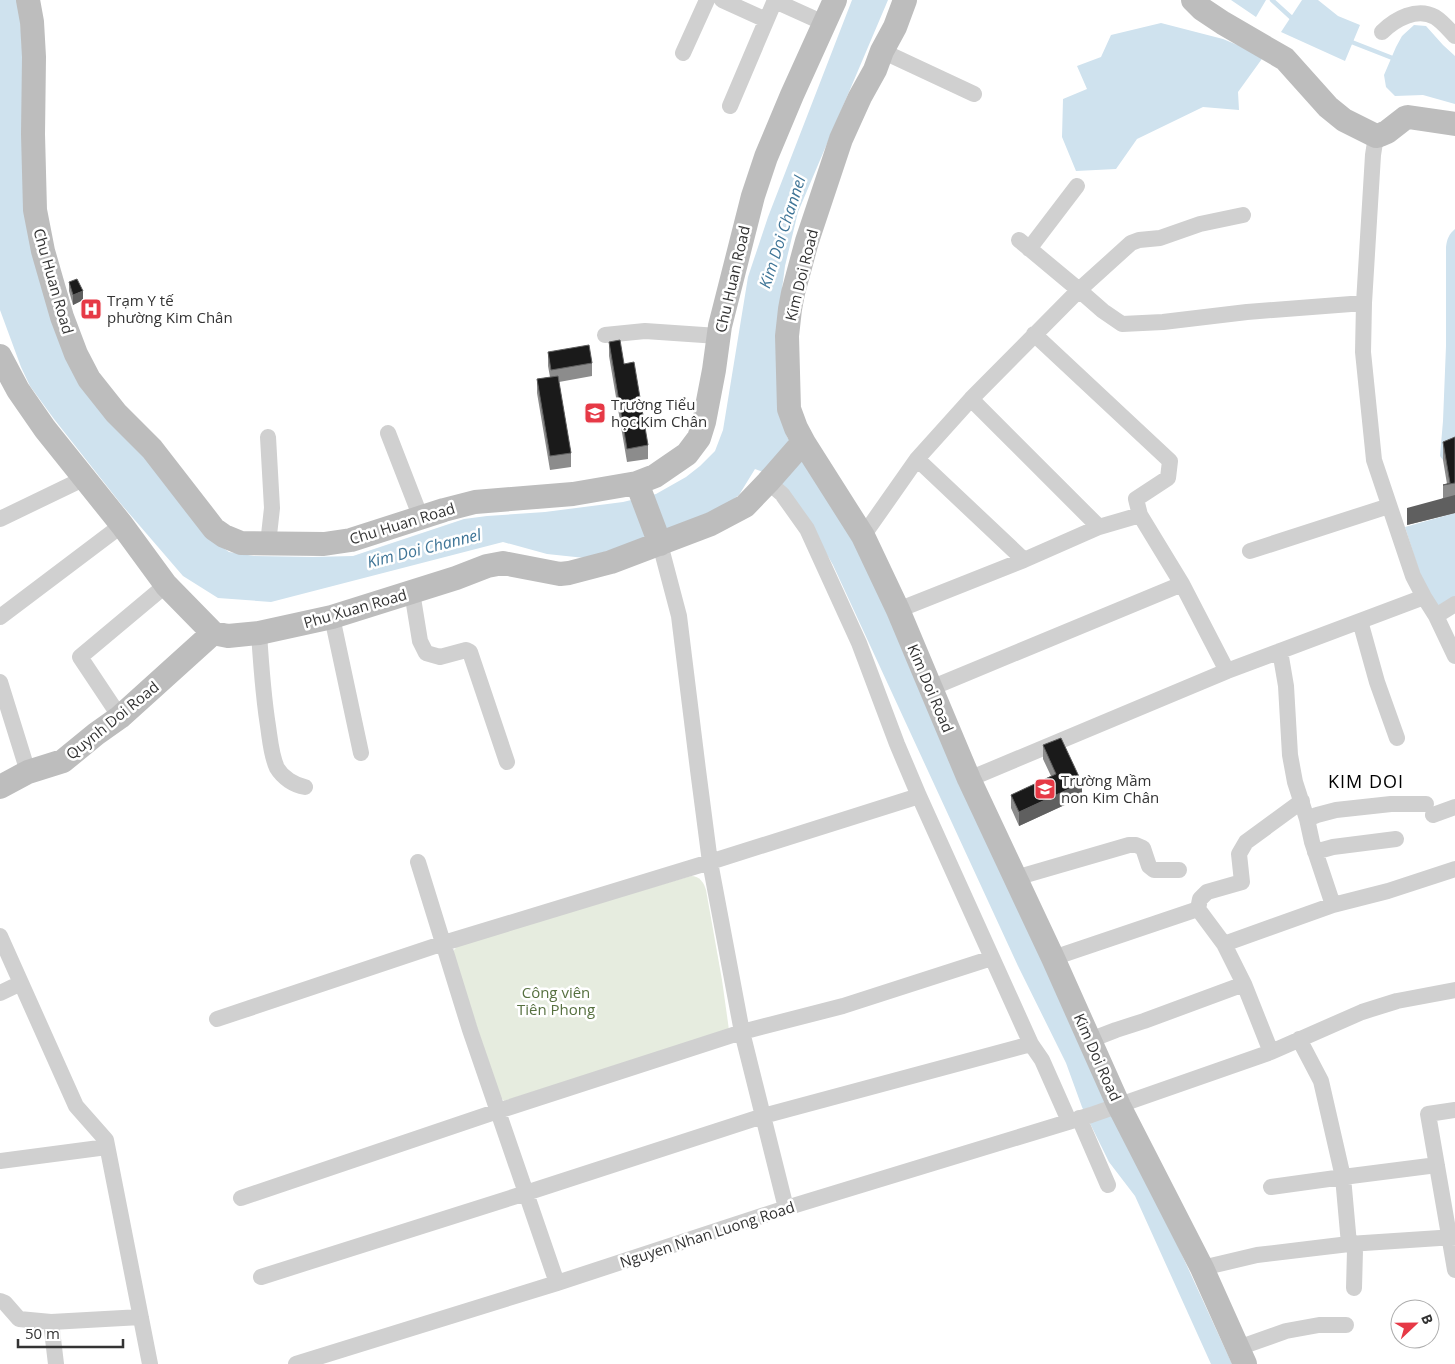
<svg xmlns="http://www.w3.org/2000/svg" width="1455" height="1364" font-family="'Open Sans',sans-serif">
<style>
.green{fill:#e6ecdf}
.water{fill:#cfe2ee}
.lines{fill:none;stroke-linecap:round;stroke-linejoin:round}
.stream{stroke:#cfe2ee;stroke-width:4.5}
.street{stroke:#d0d0d0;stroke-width:16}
.secondary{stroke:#bdbdbd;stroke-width:24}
.wall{fill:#8c8c8c}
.shaded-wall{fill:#5f5f5f}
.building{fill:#1a1a1a;stroke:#5f5f5f}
.labels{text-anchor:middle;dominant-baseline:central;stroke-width:5;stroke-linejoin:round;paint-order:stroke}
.street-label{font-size:15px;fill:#333;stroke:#fff}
.poi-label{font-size:15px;fill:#333;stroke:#fff;text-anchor:start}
.park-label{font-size:15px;fill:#56703f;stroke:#fff}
.water-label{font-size:16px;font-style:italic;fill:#3f7597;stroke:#fff}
.quarter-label{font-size:18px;letter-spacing:1px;fill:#000;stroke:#fff}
</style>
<rect width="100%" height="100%" fill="#fff"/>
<path class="green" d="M691,876C700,876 704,883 706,890L722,980L729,1030L504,1101L500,1097L454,957V950L459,944Z"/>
<path class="water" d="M0,0H19L35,250L132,442L212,540L229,552L254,556L312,557L353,556L464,519L487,516L545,512L623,502L656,494L686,477L700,466L715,451L723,430L748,277L768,217L852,0H888L798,212L785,266L779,312V393L787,437L808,461L852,536L1232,1364H1211L1135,1196L1109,1162L1082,1107L1066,1063L1018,966L833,565L799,506L763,472L755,469L739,495L708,519L585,558L547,554L503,542L271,602L218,598L183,576L121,504L54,419L30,386L21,367L0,310Z
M1231,0H1266L1256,17Z
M1302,0H1318L1338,16L1360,25L1345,61L1281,32Z
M1161,23L1223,39L1264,56L1238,92L1239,110L1203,107L1137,139L1116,169L1076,171L1062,137L1063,99L1087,89L1077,66L1101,57L1111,35Z
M1414,25L1426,26L1443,45L1455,56V104L1423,95L1395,96L1386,87L1384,75L1396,47L1402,36Z
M1455,229V455L1443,460L1440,456L1443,421L1446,346V247C1447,239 1449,234 1455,229Z
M1455,513V613L1443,620L1420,574L1405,527Z"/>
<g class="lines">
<path class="stream" d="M1272,0L1295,21
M1349,41L1395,59"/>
<path class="street" d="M722,0L766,20
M775,1L826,24
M1382,32C1395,19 1417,7 1435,17C1443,22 1449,30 1455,36
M882,51L974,94
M683,53L707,0
M730,106L775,0
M1376,136L1373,155L1364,303L1363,352L1374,460L1413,576L1424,597L1436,616L1455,656
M1243,215L1200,224L1160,238L1139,240L1131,243L1079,290L1103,311L1122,324L1163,322L1247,312L1364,303
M1029,249L1077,186
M1034,334L1170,461L1168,478L1136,499L1140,515L1182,584L1227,671
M605,335L645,331L718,336
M971,399L1099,527
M388,433L421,518
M917,459L1024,560
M768,482L782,494L807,529L812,540L859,643L897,744L919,796L1031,1044L1042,1060L1069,1121
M0,519L83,479
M863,536L917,459L971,399L1079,290L1019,240
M268,544L272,508L268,437
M660,544L679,616L698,770L710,862L742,1032L786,1208
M1250,551L1389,506
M412,592L420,641L426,653L440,657L466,650L470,652L507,762
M898,610L1024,560L1099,527L1140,515
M1436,616L1455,604
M0,617L122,525
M332,617L361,753
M1360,621L1377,682L1397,738
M259,633C261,664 263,695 268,726C270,739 271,755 277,768C283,778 294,785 305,787
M1280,651L1286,686L1290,755L1295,782L1307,819L1312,842L1333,905
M0,682L28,772
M931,688L1182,584
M120,717L80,657L166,585
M969,779L1227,671L1424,597
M1433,815L1455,807
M1307,819L1317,815L1336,810L1391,804H1426
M1315,852L1333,847L1396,839
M418,862L470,1030L557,1283
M1015,878L1129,845H1136L1143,848L1149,866L1154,870H1179
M1198,909L1200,899L1207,892L1242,882L1239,854L1246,842L1302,801
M0,936L76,1106L106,1140L150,1364
M1224,944L1333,905L1388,891L1455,869
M0,993L21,983
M217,1019L444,943L710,862L919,796
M1299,1039L1321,1081L1343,1177L1437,1165
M1090,1040L1116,1030L1144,1021L1244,984
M1271,1052L1362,1012L1397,1001L1455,990
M1455,1110L1428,1114L1455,1270
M1079,1118L1108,1185
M0,1161L107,1147
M1271,1187L1343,1177L1349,1244L1455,1237
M241,1198L498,1111L742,1032L843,1006L992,958
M1202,1268L1257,1255L1349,1244L1353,1246L1355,1250L1354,1288
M261,1277L526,1193L763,1116L1031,1044
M0,1301L5,1303L19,1319L51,1322
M1238,1348L1286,1331L1319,1325H1346
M56,1364L51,1322L141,1317
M296,1364L557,1283L786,1208L1091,1115L1271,1052L1244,984L1224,944L1198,909L1053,958"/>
<path class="secondary" d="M28,0L32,22L34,57L33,134L35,210L43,251L62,317L76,354L89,379L116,413L152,449L214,529L224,536L241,543L324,544L351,540L444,510L475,502L573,494L637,483L655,476L687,454L699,438L704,422L714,370L720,326L753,196L766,157L792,95L835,0
M905,0L895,27L882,51L875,70L860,97L841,139L807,241L793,293L790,309L787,336L789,409L796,428L804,443L863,536L898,610L969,779L1053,958L1119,1106L1202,1268L1245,1364
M1193,0L1202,9L1223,23L1285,59L1328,107L1344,120L1376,136L1380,135L1387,132L1405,118L1408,117L1455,124
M0,356L18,390L45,429L122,525L166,585L213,633L228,636L259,633L332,617L456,578L487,566L503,563L560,574L569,573L611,562L711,524L745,506L768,482L797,449L804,443
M637,483L660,544
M0,787L28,772L63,761L96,734L120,717L213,633"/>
</g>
<path class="wall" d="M69,282L83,300L73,305L69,291Z
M609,342L624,364L648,445V459L627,462L609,356Z
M548,352L592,363V376L559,382L571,453V467L550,470L537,393V379L550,377L548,366Z
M1455,437V513L1407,525L1443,498V485L1447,484L1443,460V442Z
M1043,745L1082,797L1019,826L1011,808V795L1051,776L1043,759Z"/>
<path class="shaded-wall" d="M83,291V300L73,305V295Z
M1455,495V513L1407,525V508Z
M1082,783V797L1019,826V812Z"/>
<path class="building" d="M77,279L83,291L73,295L69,282Z
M620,340L624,364L634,362L648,445L627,449L609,342Z
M589,345L592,363L551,370L548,352Z
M558,376L571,453L550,456L537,379Z
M1455,437V483L1443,485L1450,483L1443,442Z
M1061,738L1082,783L1019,812L1011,795L1056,774L1043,745Z"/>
<defs>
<g id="hospital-square" transform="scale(1.125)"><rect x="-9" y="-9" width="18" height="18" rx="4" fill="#e63946" stroke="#fff"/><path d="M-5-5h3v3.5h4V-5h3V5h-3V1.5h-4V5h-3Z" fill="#fff"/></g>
<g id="school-square" transform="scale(1.125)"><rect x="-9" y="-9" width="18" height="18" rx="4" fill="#e63946" stroke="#fff"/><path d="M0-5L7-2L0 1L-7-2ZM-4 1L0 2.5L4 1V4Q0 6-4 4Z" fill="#fff"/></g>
</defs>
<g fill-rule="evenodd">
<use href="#hospital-square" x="91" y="309"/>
<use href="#school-square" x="595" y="413"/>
<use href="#school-square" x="1045" y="789"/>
</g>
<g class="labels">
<g class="street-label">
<text transform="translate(801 275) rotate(-76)">Kim Doi Road</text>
<text transform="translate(732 279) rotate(-77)">Chu Huan Road</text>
<text transform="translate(54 281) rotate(74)">Chu Huan Road</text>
<text transform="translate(402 523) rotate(-17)">Chu Huan Road</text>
<text transform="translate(355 608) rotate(-16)">Phu Xuan Road</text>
<text transform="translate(931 688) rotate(67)">Kim Doi Road</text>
<text transform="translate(112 720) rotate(-39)">Quynh Doi Road</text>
<text transform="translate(1098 1057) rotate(66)">Kim Doi Road</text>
<text transform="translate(707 1234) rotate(-18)">Nguyen Nhan Luong Road</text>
</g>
<g class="poi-label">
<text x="107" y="300">Trạm Y tế<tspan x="107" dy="17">phường Kim Chân</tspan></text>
<text x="611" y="404">Trường Tiểu<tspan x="611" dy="17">học Kim Chân</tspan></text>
<text x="1061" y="780">Trường Mầm<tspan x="1061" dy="17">non Kim Chân</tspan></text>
</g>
<g class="park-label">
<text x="556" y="992">Công viên<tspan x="556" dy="17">Tiên Phong</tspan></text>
</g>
<g class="water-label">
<text transform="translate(782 232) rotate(-72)">Kim Doi Channel</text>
<text transform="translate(424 548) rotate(-14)">Kim Doi Channel</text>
</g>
<g class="quarter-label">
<text x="1366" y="781">KIM DOI</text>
</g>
</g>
<g transform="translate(1415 1324) rotate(68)"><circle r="24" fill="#ffffff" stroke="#adadad"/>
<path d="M0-4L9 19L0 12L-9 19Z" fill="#e63946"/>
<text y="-8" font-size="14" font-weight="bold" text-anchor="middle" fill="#333333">B</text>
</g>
<path d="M18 1339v8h105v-8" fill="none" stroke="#333333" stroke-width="2.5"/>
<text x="25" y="1339" font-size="15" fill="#333333" stroke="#ffffff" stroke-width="4" paint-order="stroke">50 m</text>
</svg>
